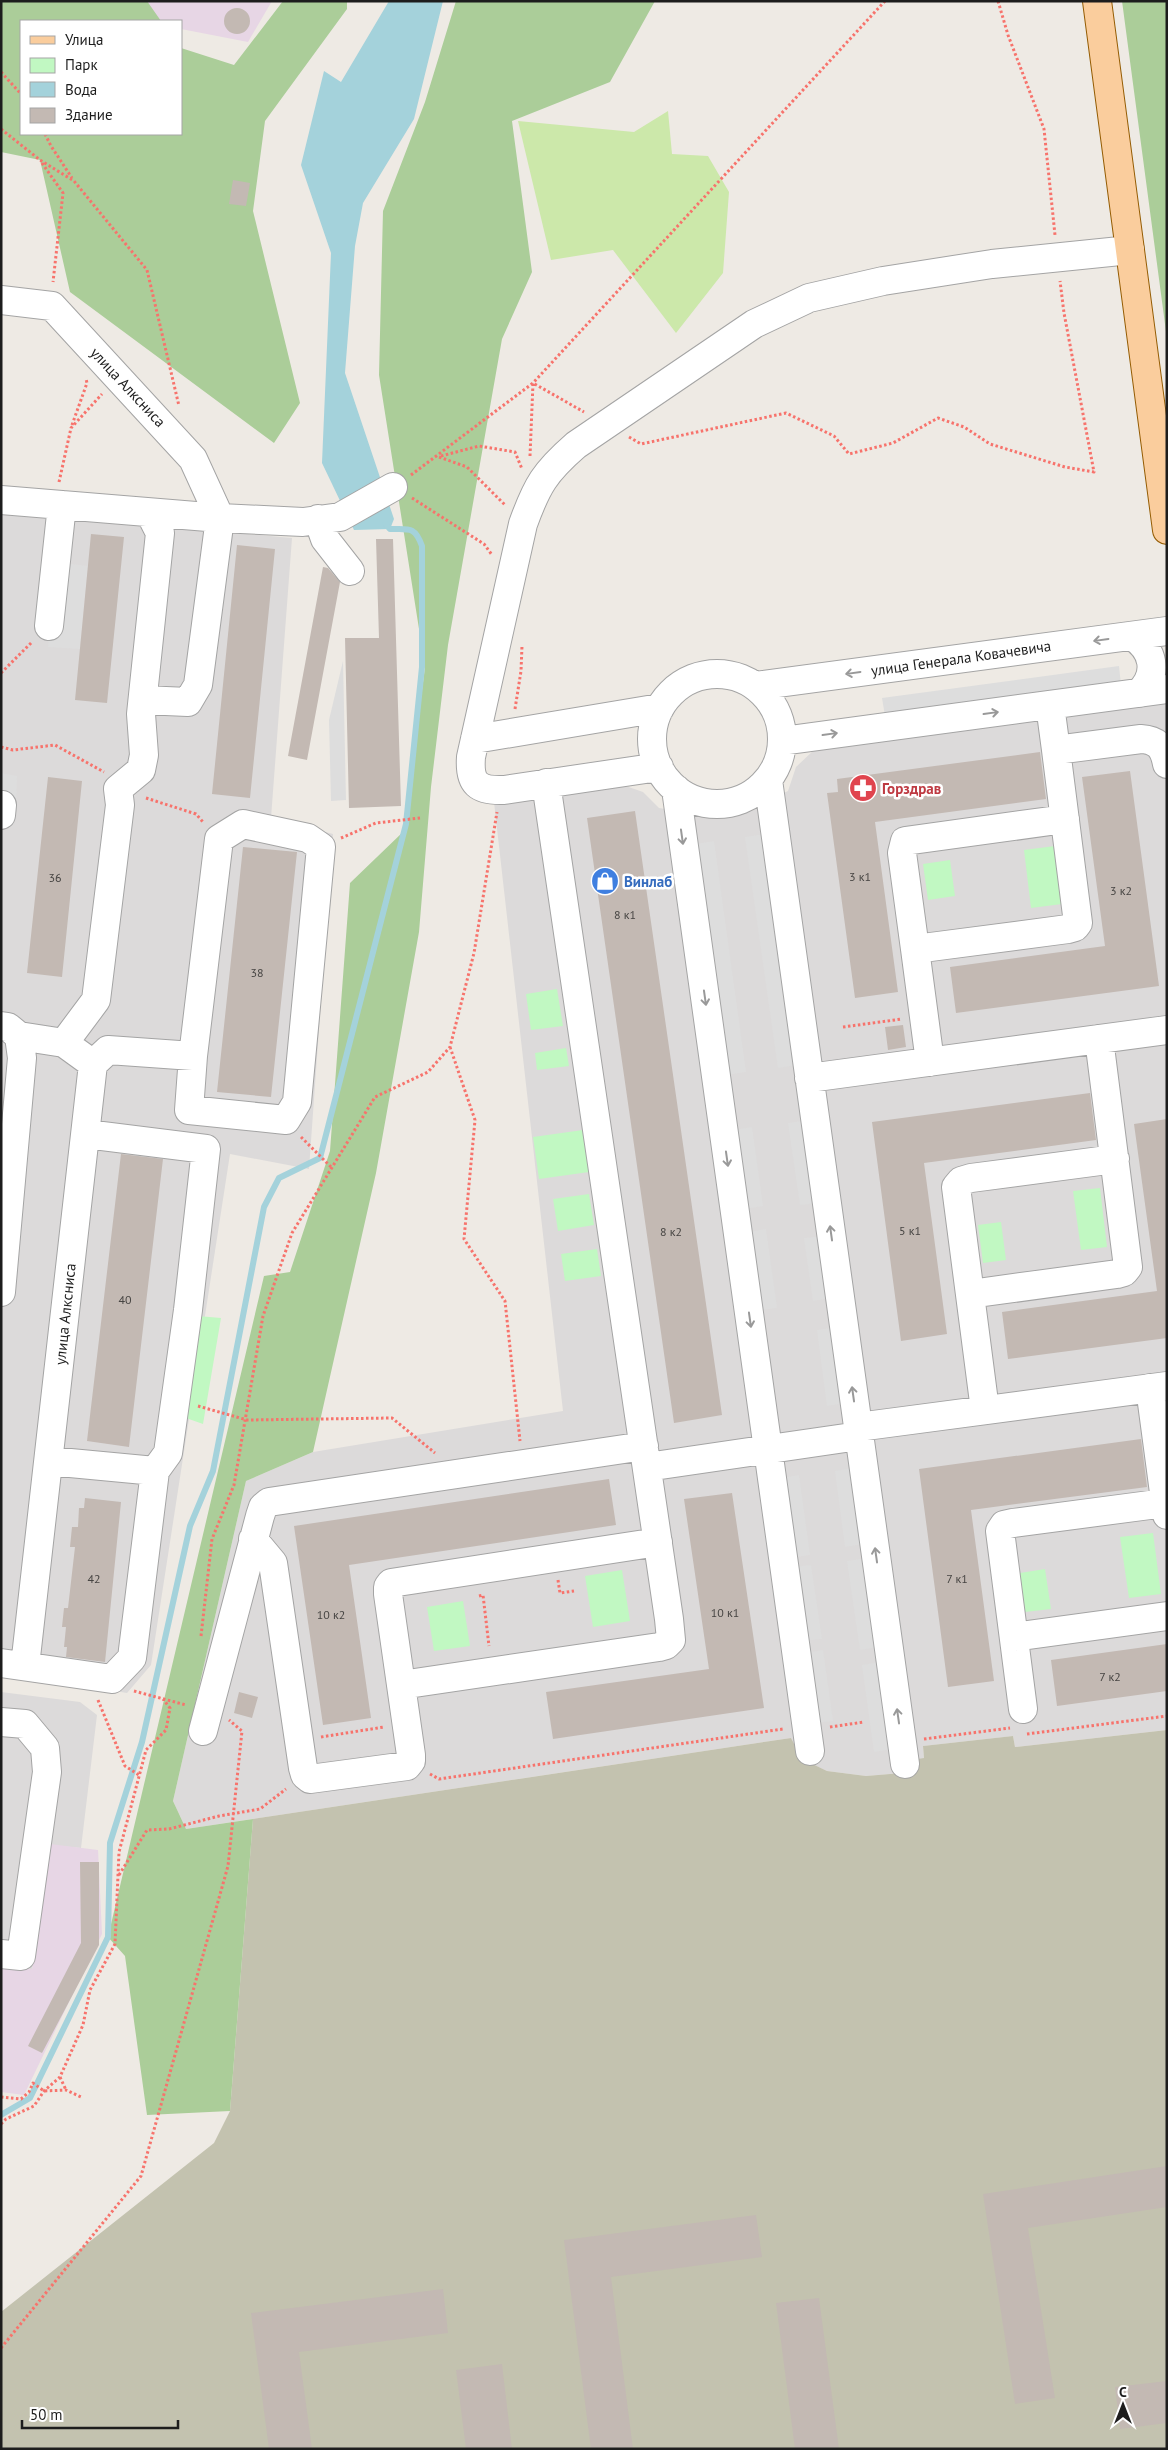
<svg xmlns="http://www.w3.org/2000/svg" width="1168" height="2450" font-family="'PT Sans',sans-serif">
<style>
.residential{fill:#dcdada}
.industrial{fill:#e7d6e5}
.construction{fill:#c3c2af}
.grass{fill:#cce8aa}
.forest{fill:#abcd99}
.park{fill:#c1f8c2}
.parking{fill:#ddd}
.water{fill:#a4d2db}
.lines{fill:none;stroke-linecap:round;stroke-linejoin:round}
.stream{stroke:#a4d2db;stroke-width:6}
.building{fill:#c3b9b3}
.minor-casing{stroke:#a4a4a4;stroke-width:30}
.major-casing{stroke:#945c03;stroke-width:30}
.path{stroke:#f7736c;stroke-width:3;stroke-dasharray:2.5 2.5;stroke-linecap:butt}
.minor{stroke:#fff;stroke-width:28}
.major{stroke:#facd9d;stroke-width:28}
.oneway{stroke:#999}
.labels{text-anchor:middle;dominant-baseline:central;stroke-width:5;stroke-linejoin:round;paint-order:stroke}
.number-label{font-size:12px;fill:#464442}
.street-label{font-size:15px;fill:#1d1d1d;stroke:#fff}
.health-label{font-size:15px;font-weight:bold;fill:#be3a42;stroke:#fff;text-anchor:start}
.shop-label{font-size:15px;font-weight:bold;fill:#366cbe;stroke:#fff;text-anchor:start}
</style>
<rect width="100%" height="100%" fill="#eeeae4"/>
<path class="residential" d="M1,512L292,538L271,818L333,834L309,1169L230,1154L151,1665L127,1693L1,1672V1066L3,1037L1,1036Z
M1167,702V1730L1015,1747L1013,1736L923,1746L924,1758L914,1772L866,1776L827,1771L801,1759L791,1738L186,1829L173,1801L246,1481L313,1452L563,1411L494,802L620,784L643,792L659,808L707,816L743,812L788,791L796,767L814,750Z
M1,1692L80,1702L97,1715L81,1848L50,1845L32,1969L1,1967Z"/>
<path class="industrial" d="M114,1H272L248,42L181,29V21H144Z
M50,1844L98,1850L102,1934L24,2095L1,2092V1967L32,1969Z"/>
<path class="construction" d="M1167,1730V2449H1V2312L214,2143L230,2111L253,1819L791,1738L802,1759L827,1771L866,1776L914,1772L912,1760L924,1758L923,1746L1013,1736L1015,1747Z"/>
<path class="grass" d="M668,111L672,154L708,156L729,192L723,273L676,333L613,250L551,260L518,121L634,132Z"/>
<path class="forest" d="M1,1H147L161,21H21V134H181V48L234,65L283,1H347V9L265,121L253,211L300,403L274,443L70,292L40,160L1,152Z
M456,1H655L610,82L512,121L532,272L502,339L448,645L431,787L419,932L376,1173L313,1452L246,1481L173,1801L186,1829L253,1819L230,2111L147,2115L125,1956L108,1937L264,1276L290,1272L330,1151L350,883L404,831L425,667L379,375L383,211L425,102Z
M1122,1H1167V339Z"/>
<path class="park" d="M1055,846L1062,904L1031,908L1024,850Z
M950,860L955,896L928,900L923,864Z
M557,989L563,1026L531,1030L526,994Z
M566,1048L569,1066L537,1070L535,1053Z
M583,1130L589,1172L539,1179L533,1137Z
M1100,1188L1107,1247L1081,1250L1073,1191Z
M589,1194L594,1225L558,1231L553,1199Z
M1001,1222L1006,1260L983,1263L978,1225Z
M597,1249L601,1276L565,1281L561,1254Z
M198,1316L221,1318L203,1424L186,1418Z
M1153,1533L1161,1594L1129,1598L1120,1537Z
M1045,1569L1051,1609L1025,1612L1020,1573Z
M622,1570L630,1621L593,1627L585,1576Z
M463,1601L470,1646L434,1651L427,1607Z"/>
<path class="parking" d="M56,562L88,566L80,649L48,647Z
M343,661L346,800L331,801L329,720Z
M1119,666L1121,685L885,716L882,698Z
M1,773L17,776L16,806L1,805Z
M764,834L796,1065L778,1068L745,837Z
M714,841L746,1072L727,1075L695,844Z
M807,1120L818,1203L800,1205L788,1123Z
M752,1127L763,1206L745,1209L734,1130Z
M766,1229L777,1308L759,1310L748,1232Z
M823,1236L832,1298L813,1301L804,1238Z
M836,1327L846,1403L827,1406L817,1330Z
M853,1468L864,1544L845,1547L835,1471Z
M799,1475L810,1555L791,1558L780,1478Z
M866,1558L878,1647L860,1650L847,1561Z
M811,1565L822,1639L803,1641L793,1567Z
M823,1650L833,1721L815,1723L805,1653Z
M880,1662L892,1749L874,1752L862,1665Z"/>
<path class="water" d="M389,1H443L414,119L363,203L355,246L345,373L394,519L390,529L354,530L322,463L331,253L301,165L324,71L341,82Z"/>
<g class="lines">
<path class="stream" d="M1,2115L30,2098L108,1937L110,1843L142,1742L190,1526L213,1471L264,1207L279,1178L320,1158L406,824L422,667V546C415,526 409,529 390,529L385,523"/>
</g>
<path class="building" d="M224 21a13 13 0 1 1 26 0a13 13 0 1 1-26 0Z
M233,180L250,183L246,206L229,204Z
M91,534L124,537L107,703L75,700Z
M376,539H393L401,806L349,808L345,638H379Z
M237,545L275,549L250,798L212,794Z
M323,567L328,568L340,582L307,760L288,756Z
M1040,752L1046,799L875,822L898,992L855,998L827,793L838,792L837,779Z
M1130,771L1159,986L956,1013L950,967L1105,946L1082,777Z
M48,777L82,781L62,977L27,973Z
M635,811L722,1415L674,1423L587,818Z
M243,847L297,852L271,1097L217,1092Z
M903,1025L906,1047L888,1050L885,1027Z
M1090,1093L1096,1140L924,1163L947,1334L901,1341L872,1122Z
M1167,1119V1338L1008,1359L1002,1312L1157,1291L1134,1124Z
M121,1154L163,1159L129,1447L87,1441Z
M1141,1439L1147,1487L971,1510L994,1681L948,1687L919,1469Z
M609,1479L616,1525L349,1565L371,1718L323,1725L294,1526Z
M732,1493L764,1708L553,1739L546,1692L709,1669L684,1499Z
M85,1498L121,1502L105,1662L66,1657L67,1647H64L66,1627H62L64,1608H68L75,1547H70L72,1527H78L79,1508H84Z
M1167,1644V1691L1057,1706L1051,1660Z
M239,1692L258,1697L252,1718L234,1713Z
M80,1862H99V1945L42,2053L28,2046L81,1943Z
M1167,2166V2207L1028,2228L1055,2398L1015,2404L983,2194Z
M756,2215L762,2257L611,2277L633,2449H591L564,2240Z
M443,2289L448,2333L299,2352L312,2449H269L251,2313Z
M819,2298L839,2449H795L776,2303Z
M502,2364L512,2449H466L456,2370Z
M1167,2381V2423L1120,2429L1115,2387Z"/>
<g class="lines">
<g class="minor-casing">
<path id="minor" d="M1,300L52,306L193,459L220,518L198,685L188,702L143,700
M1,500L220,518L303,522L340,517L393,487
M318,519L325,539L350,571
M49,626L62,505
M1132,636C1154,650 1159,674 1139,693
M652 739a65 65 0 1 1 130 0a65 65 0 1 1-130 0Z
M755,686L1167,631
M1050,705L1056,750L1141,739C1158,740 1164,748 1167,764
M475,739L660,708
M782,741L1167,689
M659,767L504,790C478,791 469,784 471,757L523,524C537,485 545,472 576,445L754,324L809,298L883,281L992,264L1130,250
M768,780L905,1764
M676,789L810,1751
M1,815L2,805
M915,949L902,853L905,841L1065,819
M1,1026L8,1027L19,1036L64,1043L93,1064L25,1666
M64,1043L96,1000L120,805L118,789L141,770L144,755L141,714L160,533L150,513
M930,1062L915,949L1068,929L1075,927L1078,923L1056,750
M93,1064L108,1050L193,1056L219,839L243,824L308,838L321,847L297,1102L286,1120L189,1110L193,1056
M809,1078L1167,1030
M1,1292L22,1058L19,1036
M970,1294L1117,1274L1124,1272L1128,1267L1099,1039
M1150,1388L1167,1515
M985,1410L956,1187L961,1181L971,1178L1115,1159
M858,1427L1167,1386
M49,1461L155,1471L168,1453L188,1310L206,1149L86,1134
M647,1467L859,1436
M253,1539L273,1563L303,1768L305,1775L310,1779L407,1766L411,1761V1755L401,1685L659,1647L666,1645L671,1640L669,1619L546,783
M1014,1637L1167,1616
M1,1663L112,1679L132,1658L155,1471
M401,1685L388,1594V1587L391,1583L658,1542
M1023,1709L1000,1531L1004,1525L1013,1523L1165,1503
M1,1722L25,1724L45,1748L47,1772L21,1956L1,1954
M203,1731L260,1516L263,1507L269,1502L644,1446"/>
</g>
<g class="major-casing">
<path id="major" d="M1097,1L1167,530"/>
</g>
<path class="path" d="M998,1L1008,35L1044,129L1055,235
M1,72L21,94
M1,129L40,160L74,181L147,270L179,406
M45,134L51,146L72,178
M42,163L63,193L53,282
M72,425L87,383L86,379
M629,437L641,444L786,413L834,436L849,454L893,443L938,418L964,427L990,444L1065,467L1094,472L1064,313L1060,281
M441,456L479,446L515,452L522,469
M530,456L533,383L584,412
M439,457L467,467L505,505
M411,475L533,383L885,1
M59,482L71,428L102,394
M412,498L484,544L492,555
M1,673L32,642
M515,709L521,671L522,646
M1,747L13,750L55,745L104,772
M146,798L196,814L203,822
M341,838L376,823L420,818
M843,1027L902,1019
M450,1047L475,1120L464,1239L505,1301L520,1441
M301,1137L332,1168
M198,1406L247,1420L392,1418L435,1453
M558,1580L560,1593L574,1591
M479,1596L483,1595L489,1646
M201,1636L212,1539L234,1485L263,1316L292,1233L375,1097L428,1072L450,1047L474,953L497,812
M134,1691L186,1705
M98,1700L125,1766L139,1775
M830,1727L864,1722
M1027,1734L1167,1716
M321,1737L384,1727
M924,1739L1010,1728
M430,1774L439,1779L783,1729
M119,1875L147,1830L169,1829L219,1816L260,1809L286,1789
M60,2077L66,2090
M1,2097L21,2099L29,2092L33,2083L44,2091L66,2090L81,2097
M1,2124L6,2119L34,2106L44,2091L60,2077L83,2025L90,1990L115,1944L119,1852L146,1750L166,1730L170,1708L163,1699
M1,2348L141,2176L228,1866L242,1731L229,1720"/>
<use href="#minor" class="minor"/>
<use href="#major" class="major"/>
</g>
<defs><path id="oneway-shaft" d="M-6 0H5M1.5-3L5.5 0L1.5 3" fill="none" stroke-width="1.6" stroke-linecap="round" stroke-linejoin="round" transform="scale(1.25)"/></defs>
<g class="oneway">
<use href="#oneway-shaft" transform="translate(1101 640) rotate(172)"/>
<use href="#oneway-shaft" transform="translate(853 673) rotate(172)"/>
<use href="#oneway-shaft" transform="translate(991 713) rotate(-8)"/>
<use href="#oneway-shaft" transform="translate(830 734) rotate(-8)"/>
<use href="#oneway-shaft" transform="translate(682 837) rotate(82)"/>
<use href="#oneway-shaft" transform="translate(705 998) rotate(82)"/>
<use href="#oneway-shaft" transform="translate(727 1159) rotate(82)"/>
<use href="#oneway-shaft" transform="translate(831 1233) rotate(-98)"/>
<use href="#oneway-shaft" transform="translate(750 1320) rotate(82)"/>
<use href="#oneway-shaft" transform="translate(853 1394) rotate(-98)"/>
<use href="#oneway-shaft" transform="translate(876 1555) rotate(-98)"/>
<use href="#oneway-shaft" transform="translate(898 1716) rotate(-98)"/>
</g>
<defs>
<g id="pharmacy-disc" transform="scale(1.4375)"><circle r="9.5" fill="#e0444e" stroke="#fff"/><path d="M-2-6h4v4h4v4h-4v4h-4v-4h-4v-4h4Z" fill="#fff"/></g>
<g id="shop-disc" transform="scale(1.4375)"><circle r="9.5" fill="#3f7fe0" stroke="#fff"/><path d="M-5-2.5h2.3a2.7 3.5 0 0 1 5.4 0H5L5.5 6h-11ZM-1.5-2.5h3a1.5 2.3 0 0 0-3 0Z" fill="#fff"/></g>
</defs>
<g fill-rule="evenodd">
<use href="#pharmacy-disc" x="863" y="788"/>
<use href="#shop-disc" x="605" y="881"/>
</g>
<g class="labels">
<g class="number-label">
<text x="860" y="876">3 к1</text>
<text x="55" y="877">36</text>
<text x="1121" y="890">3 к2</text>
<text x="625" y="914">8 к1</text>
<text x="257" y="972">38</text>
<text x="910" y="1230">5 к1</text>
<text x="671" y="1231">8 к2</text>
<text x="125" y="1299">40</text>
<text x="94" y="1578">42</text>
<text x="957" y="1578">7 к1</text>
<text x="725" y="1612">10 к1</text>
<text x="331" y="1614">10 к2</text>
<text x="1110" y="1676">7 к2</text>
</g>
<g class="street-label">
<text transform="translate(128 387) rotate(47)">улица Алксниса</text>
<text transform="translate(961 658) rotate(-8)">улица Генерала Ковачевича</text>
<text transform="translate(65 1314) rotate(-84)">улица Алксниса</text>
</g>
<g class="health-label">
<text x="882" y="788">Горздрав</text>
</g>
<g class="shop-label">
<text x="624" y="881">Винлаб</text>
</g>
</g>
<rect width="1168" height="2450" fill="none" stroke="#1d1d1d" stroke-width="5"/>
<rect x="20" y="20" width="162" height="115" fill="#ffffff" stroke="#a5a5a5"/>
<rect x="30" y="36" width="25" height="8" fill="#facd9d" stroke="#a5a5a5"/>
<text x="65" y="45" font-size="15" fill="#1d1d1d">Улица</text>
<rect x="30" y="58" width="25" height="15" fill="#c1f8c2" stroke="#a5a5a5"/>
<text x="65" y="70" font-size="15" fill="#1d1d1d">Парк</text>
<rect x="30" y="82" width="25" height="15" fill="#a4d2db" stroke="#a5a5a5"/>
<text x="65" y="95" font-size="15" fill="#1d1d1d">Вода</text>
<rect x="30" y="108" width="25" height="15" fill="#c3b9b3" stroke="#a5a5a5"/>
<text x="65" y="120" font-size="15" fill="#1d1d1d">Здание</text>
<g transform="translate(1123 2405)" stroke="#ffffff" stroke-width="4" paint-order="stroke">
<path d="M0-4L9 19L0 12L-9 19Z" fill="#1d1d1d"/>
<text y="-8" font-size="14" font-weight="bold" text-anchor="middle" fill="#1d1d1d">С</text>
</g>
<path d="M22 2420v8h156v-8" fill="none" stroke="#1d1d1d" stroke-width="2.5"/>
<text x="30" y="2420" font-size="15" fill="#1d1d1d" stroke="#ffffff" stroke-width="4" paint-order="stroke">50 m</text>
</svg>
